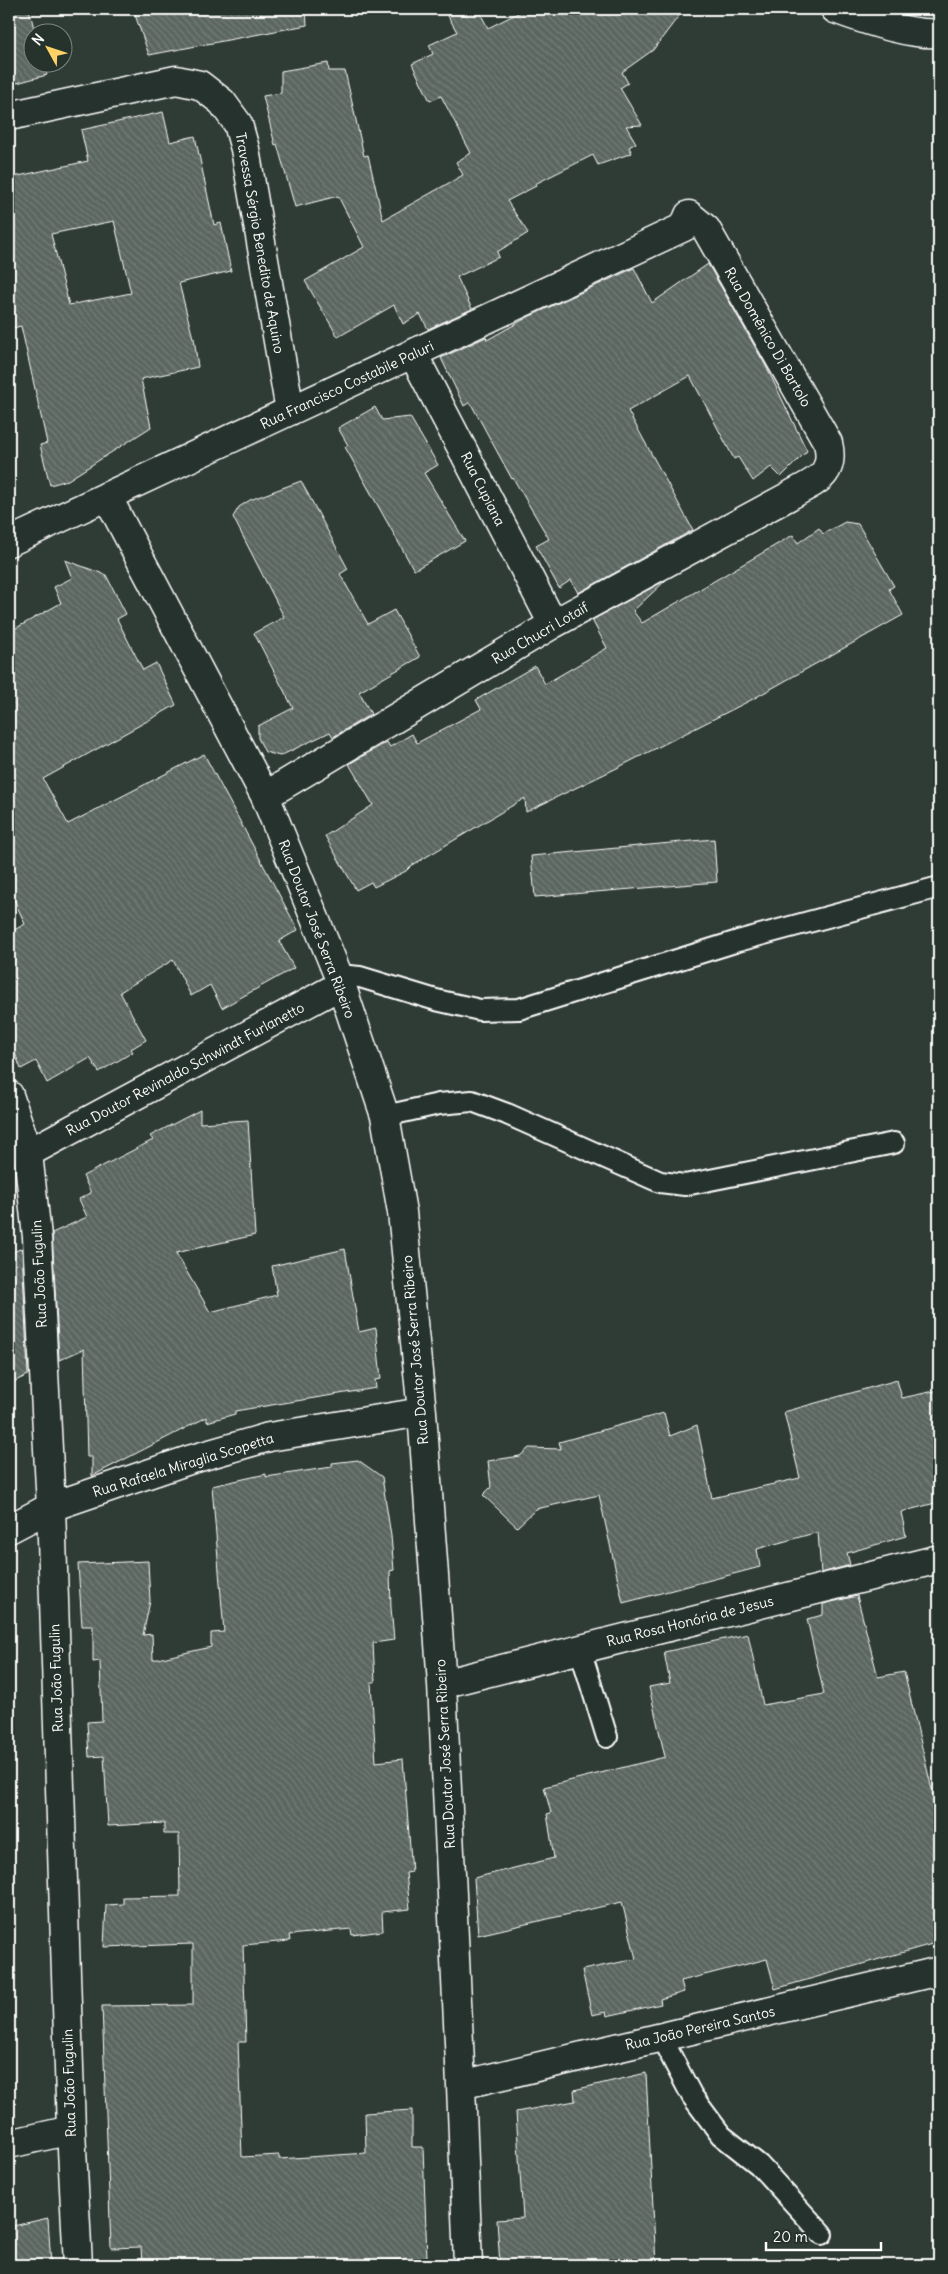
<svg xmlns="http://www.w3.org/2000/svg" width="948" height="2274" font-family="Delius,sans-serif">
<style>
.building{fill:url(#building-back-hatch);stroke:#fff;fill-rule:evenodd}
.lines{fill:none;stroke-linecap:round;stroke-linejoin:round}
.lane-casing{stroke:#fff;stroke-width:24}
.street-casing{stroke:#fff;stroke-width:31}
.lane{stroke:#26332d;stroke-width:20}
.street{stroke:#26332d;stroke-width:28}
.labels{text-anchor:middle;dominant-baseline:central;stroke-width:4;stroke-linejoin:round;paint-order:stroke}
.street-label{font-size:14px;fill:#fff;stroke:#26332d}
</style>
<defs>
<pattern id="building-back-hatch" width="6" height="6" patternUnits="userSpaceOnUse" patternTransform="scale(1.25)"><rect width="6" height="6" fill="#5b6661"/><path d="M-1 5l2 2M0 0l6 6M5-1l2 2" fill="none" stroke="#747d79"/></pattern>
</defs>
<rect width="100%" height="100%" fill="#2f3b35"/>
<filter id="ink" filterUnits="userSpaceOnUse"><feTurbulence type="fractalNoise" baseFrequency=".02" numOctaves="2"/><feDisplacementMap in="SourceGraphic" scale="10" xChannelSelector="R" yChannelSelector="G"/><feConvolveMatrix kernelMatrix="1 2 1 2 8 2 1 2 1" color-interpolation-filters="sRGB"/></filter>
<g filter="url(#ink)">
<path class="building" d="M9,9H29L35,32H32V62H44L47,75L9,85Z
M133,9H306L307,25L149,55Z
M444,9H478L488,28L526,9H684L653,50L622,72L628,83L620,88L642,125L626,126L636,143L629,147L632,153L598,165L593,155L535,184L536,186L507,201L528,233L497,252L499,257L457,277L472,309L428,329L420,314L403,324L394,305L338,337L305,281L364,247L338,196L295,207L277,144L275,145L263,96L281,93V71L328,63L329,71H345L364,156L368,155L383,220L463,175L456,162L471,153L441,96L430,101L412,64L433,54L429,45L457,32Z
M163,112L170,142L195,136L214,225L221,223L231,271L179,283L193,338H194L198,367L141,379L151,427L68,480L50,485L40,445L47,443L21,326L13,328L9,308V178L88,161L81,130ZM114,221L131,293L69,305L51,234Z
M708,264L767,368L807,451L781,477L771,467L753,481L738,457L734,459L690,376L658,394L628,411L693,530L578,593L571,580L559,588L536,546L549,539L513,478L512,479L470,402L464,406L441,358L486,337L487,340L528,317L634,268L652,303Z
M375,407L382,420L410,417L438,465L424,473L465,541L414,570L345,447L348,445L338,428Z
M301,481L348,569L340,574L368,624L394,610L420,657L359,692L371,714L333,737L330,732L280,756L265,752L258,738V726L293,708L254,633L284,617L233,517L239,507L250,500Z
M845,522L858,524L894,586L889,589L903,615L751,700L619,767L526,812L525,798L411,866L406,871L374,887L371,882L356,890L325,836L373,805L349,764L387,742L390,747L412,734L417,743L481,709L476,700L535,666L545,684L607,648L592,620L666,580L633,611L642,623L793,535L798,543L819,528L823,534Z
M65,560L106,575L126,614L117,619L143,670L156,663L176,705L43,779L68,824L204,754L298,930L279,941L294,968L222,1008L210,985L191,996L173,960L120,992L146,1040L131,1049L133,1052L99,1072L90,1058L47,1083L36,1061L21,1069L9,1037V933L25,924L9,888V632L61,603L54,587L72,578Z
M714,839L717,882L535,897L531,856Z
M200,1110V1123L248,1120L255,1235L176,1253L210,1312L277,1295L272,1266L345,1249L359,1332L376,1328L381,1379L375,1380L376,1388L235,1411V1414L207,1422V1417L92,1476V1457H87L84,1349L59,1360L52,1233L87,1217L79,1199L91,1193L83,1176L153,1140L150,1136Z
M22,1248L28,1375L9,1384V1254Z
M897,1380L902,1398L939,1390V1502L901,1512L906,1536L847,1553L850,1565L821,1573L818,1532L757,1549L760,1567L623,1603L599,1495L536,1509L517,1527L483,1495L491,1487L488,1461L520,1456L529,1448L561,1449L559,1442L664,1413L670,1436L697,1425L712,1498L800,1478L784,1412Z
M358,1460L382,1477L391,1536L394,1570L390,1571L391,1608L394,1640L373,1643L375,1682H371L376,1762L403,1759L412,1872L406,1873L410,1909L382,1912L383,1931L352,1935L351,1929L289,1935L290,1941L243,1945L246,2042H238L242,2157L279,2155V2159L366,2153L365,2113L412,2110V2147H423L427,2258L286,2265H142L141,2247L111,2248L102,2006L193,2005V1944L104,1947L106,1905L123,1904V1897L180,1896L179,1834H164V1823L108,1826L104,1756L89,1757L87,1722L102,1721L100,1661L93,1662V1626H82L78,1564L148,1561L150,1601L143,1635L152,1634L153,1660L211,1647V1633L224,1632L212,1486L266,1474V1477L332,1467V1463Z
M857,1596L878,1677L904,1672L939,1819V1942L775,1989L767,1959L681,1981L684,1992L660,1999L661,2004L607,2016L606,2012L592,2015L582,1970L636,1959L622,1902L478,1935L474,1878L554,1858L547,1814L551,1813L544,1787L665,1757L649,1687L670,1683L664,1652L748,1634L763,1705L824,1694L807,1619L823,1615V1604Z
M646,2073L656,2265H500L497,2220L523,2218L516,2112L575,2101L574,2090Z
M48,2218L51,2265H9V2227Z"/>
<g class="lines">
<g class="lane-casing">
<path id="lane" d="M338,975L360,977L436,1000L480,1010L519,1009L738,941L939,887
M385,1116L439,1104L472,1101L507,1114L660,1182L685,1185L894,1143
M580,1649L607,1737
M661,2037L692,2096L721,2135L759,2165L822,2234"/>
</g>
<g class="street-casing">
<path id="street" d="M835,9C862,19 911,36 939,33
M9,116L176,80L200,85L222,102L238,124L245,149L290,411
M413,354L553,624
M107,496L265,796L338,975L385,1116L402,1212L422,1412L442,1684L461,2085L468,2265
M9,542L684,227L689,215L706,229L828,443C836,477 814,481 789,496L553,624L265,796
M9,1095L28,1153L37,1237L51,1507L71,2130L78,2265
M28,1153L341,985
M9,1529L51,1507L189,1460L269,1437L422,1412
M442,1684L939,1559
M461,2085L939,1971
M9,2144L71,2130"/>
</g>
<use href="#lane" class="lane"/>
<use href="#street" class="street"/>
</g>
</g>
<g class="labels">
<g class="street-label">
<text transform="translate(260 243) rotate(80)">Travessa Sérgio Benedito de Aquino</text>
<text transform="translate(768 337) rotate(60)">Rua Domênico Di Bartolo</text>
<text transform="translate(347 385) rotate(-25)">Rua Francisco Costabile Paluri</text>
<text transform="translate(483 489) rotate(63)">Rua Cupiana</text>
<text transform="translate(540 633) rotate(-30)">Rua Chucri Lotaif</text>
<text transform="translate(317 929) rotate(69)">Rua Doutor José Serra Ribeiro</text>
<text transform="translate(185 1069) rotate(-28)">Rua Doutor Revinaldo Schwindt Furlanetto</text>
<text transform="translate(39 1274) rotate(-93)">Rua João Fugulin</text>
<text transform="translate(415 1350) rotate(-95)">Rua Doutor José Serra Ribeiro</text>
<text transform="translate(183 1465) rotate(-17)">Rua Rafaela Miraglia Scopetta</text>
<text transform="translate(690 1621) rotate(-14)">Rua Rosa Honória de Jesus</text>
<text transform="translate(56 1678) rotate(-92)">Rua João Fugulin</text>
<text transform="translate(445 1754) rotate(-93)">Rua Doutor José Serra Ribeiro</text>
<text transform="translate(700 2028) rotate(-13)">Rua João Pereira Santos</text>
<text transform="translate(69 2083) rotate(-92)">Rua João Fugulin</text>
</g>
</g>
<rect width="948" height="2274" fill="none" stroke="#26332d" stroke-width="30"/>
<rect x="15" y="15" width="918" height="2244" fill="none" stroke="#fff" stroke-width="2" filter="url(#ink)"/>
<g transform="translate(48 48) rotate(310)"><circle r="24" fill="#26332d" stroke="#7d8581"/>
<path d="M0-4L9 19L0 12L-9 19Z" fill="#ffd166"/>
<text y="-8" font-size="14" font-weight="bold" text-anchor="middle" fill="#ffffff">N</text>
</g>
<path d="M766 2242v8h115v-8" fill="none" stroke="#ffffff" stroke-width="2.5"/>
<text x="773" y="2242" font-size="15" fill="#ffffff" stroke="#26332d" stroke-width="4" paint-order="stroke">20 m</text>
</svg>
